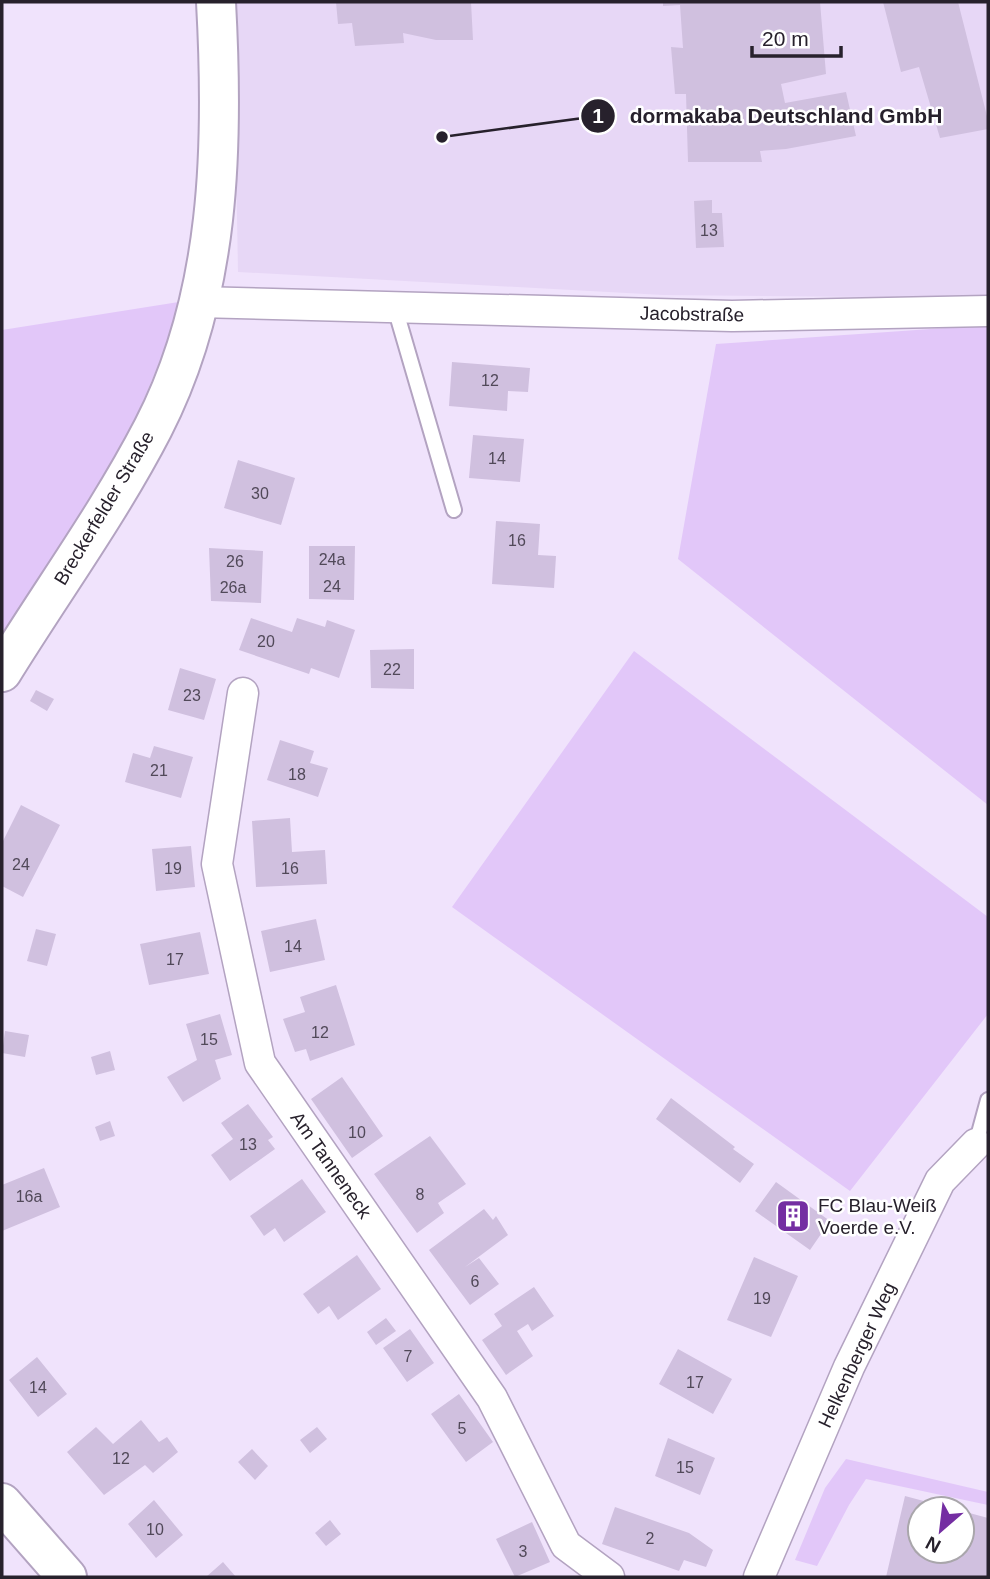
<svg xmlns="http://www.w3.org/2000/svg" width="990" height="1579" font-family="Arial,sans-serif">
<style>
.built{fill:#e7d7f6}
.green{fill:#e2c7f9}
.building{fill:#d0c0df}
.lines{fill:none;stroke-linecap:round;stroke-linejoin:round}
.service-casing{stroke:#b3a3c1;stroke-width:18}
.minor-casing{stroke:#b3a3c1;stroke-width:33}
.secondary-casing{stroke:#b3a3c1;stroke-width:42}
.service{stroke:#fff;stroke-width:14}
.minor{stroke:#fff;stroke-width:30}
.secondary{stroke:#fff;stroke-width:38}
.labels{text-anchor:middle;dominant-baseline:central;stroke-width:5;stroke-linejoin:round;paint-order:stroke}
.number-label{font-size:16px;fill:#514959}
.street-label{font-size:19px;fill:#27212c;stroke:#fff}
.poi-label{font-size:19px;fill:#27212c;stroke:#fff;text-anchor:start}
.leader{fill:none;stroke:#27212c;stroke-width:2.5}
.callout-dot{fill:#27212c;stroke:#fff;stroke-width:2.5}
.mark-label{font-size:21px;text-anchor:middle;font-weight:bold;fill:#fff}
.callout-label{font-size:21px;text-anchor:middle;font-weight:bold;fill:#27212c;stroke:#fff;stroke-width:5;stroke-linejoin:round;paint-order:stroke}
</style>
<rect width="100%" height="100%" fill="#f0e3fc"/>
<path class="built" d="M233,2H988V298L663,295L238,272Z"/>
<path class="green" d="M185,301L103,497L2,661V330Z
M988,325V805L678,559L716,344Z
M634,651L988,917V1014L850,1191L452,907Z
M846,1459L988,1492V1505L866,1479L849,1505L817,1566L795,1560L825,1488Z"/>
<path class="building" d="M336,2H471L473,40H436L403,33L404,43L355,46L352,23L338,24Z
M663,2H820L826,74L781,84L785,103L846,92L856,136L786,149L760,151L762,162H688L686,94H675L671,47L683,48L680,5L663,6Z
M883,2H958L988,120V129L940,138L919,67L901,72Z
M712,200V213H722L724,247L696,248L694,201Z
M452,362L530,368L528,392L508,391L507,411L449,406Z
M473,435L524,439L520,482L469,478Z
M238,460L295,478L281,525L224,508Z
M496,521L540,524L538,555L556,556L554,588L492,584Z
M309,546H355L354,600L309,599Z
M209,548L263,551L261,603L211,601Z
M251,618L292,632L297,618L325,627L327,620L355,630L339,678L311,668L309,674L239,650Z
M414,649V689L371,688L370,650Z
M180,668L216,679L204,720L168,710Z
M36,690L54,699L47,711L30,701Z
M280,740L314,751L310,763L328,768L318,797L267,780Z
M154,746L193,757L181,798L125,782L133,753L150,758Z
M21,805L60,825L23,897L2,886V843Z
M290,818L292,852L325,850L327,884L256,887L252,821Z
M191,846L195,887L156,891L152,849Z
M316,919L325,960L270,972L261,931Z
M36,929L56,934L47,966L27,961Z
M200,932L209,974L149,985L140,944Z
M336,985L355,1045L310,1061L306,1049L295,1052L283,1019L305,1012L300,997Z
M220,1014L232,1055L215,1060L221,1079L183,1102L167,1077L197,1060L186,1024Z
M5,1031L29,1035L25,1057L2,1053Z
M110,1051L115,1070L96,1075L91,1057Z
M342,1077L383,1136L352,1158L311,1099Z
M671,1098L735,1147L733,1149L754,1164L740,1183L656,1119Z
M248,1104L273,1137L268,1140L275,1149L230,1181L211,1155L233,1139L221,1123Z
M110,1121L115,1136L100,1141L95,1127Z
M430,1136L466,1184L438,1203L444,1213L417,1233L374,1174Z
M44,1168L60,1207L2,1231V1185Z
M302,1179L326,1212L284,1242L275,1228L264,1236L250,1216Z
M776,1182L830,1221L810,1250L755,1211Z
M484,1209L493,1220L496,1216L508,1235L465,1267L479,1258L499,1284L470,1305L429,1250Z
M357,1255L381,1289L338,1320L329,1306L318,1314L303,1294Z
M754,1257L798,1276L771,1337L727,1320Z
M534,1287L554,1316L532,1331L528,1324L517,1331L533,1356L506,1375L482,1340L502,1326L494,1314Z
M386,1318L396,1331L376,1345L367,1332Z
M410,1329L434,1363L407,1382L383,1348Z
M678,1349L732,1379L713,1414L659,1384Z
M37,1357L67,1394L38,1417L9,1380Z
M459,1394L493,1442L466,1462L431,1414Z
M141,1420L159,1442L167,1437L178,1452L153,1473L145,1465L104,1495L67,1452L96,1427L113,1444Z
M317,1427L327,1439L310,1453L300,1440Z
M668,1438L715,1458L700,1495L655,1476Z
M252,1449L268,1466L255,1480L238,1462Z
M905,1496L950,1508L920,1509V1551H962V1511L988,1518V1577H886Z
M154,1500L183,1535L156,1558L128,1524Z
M615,1507L689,1533L713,1550L706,1567L684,1560L679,1571L602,1544Z
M330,1520L341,1534L326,1546L315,1533Z
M532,1522L550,1562L515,1577L496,1539Z
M223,1562L236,1577H206Z"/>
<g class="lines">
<g class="service-casing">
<path id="service" d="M395,308L454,510
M976,1144L988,1100"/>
</g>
<g class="minor-casing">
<path id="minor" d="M198,302L732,316L988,311
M243,693L217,864L260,1063L492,1398L566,1545L609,1577
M759,1577L849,1367L940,1181L976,1144"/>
</g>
<g class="secondary-casing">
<path id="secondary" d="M2,672C52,591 109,513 153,428C221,296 224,146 216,2
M2,1503L67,1577"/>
</g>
<use href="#service" class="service"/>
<use href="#minor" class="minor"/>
<use href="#secondary" class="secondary"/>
</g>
<defs>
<g id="building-square" transform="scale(1.75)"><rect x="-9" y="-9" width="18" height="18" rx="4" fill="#742ea2" stroke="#fff"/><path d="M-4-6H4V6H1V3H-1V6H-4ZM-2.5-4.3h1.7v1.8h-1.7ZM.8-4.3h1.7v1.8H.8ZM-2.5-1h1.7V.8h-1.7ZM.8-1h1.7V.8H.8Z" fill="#fff"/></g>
</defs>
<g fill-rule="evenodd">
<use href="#building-square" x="793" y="1216"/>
</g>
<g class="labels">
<g class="number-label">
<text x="709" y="230">13</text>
<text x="490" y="380">12</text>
<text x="497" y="458">14</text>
<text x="260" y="493">30</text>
<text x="517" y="540">16</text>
<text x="332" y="559">24a</text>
<text x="235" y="561">26</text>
<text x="332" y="586">24</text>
<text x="233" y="587">26a</text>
<text x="266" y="641">20</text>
<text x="392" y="669">22</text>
<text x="192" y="695">23</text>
<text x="159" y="770">21</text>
<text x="297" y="774">18</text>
<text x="21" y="864">24</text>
<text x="173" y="868">19</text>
<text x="290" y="868">16</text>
<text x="293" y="946">14</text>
<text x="175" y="959">17</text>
<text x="320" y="1032">12</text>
<text x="209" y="1039">15</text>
<text x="357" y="1132">10</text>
<text x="248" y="1144">13</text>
<text x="420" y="1194">8</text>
<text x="29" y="1196">16a</text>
<text x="475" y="1281">6</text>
<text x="762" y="1298">19</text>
<text x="408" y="1356">7</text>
<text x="695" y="1382">17</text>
<text x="38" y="1387">14</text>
<text x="462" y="1428">5</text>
<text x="121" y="1458">12</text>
<text x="685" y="1467">15</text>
<text x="155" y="1529">10</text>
<text x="650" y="1538">2</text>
<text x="523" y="1551">3</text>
</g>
<g class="street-label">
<text transform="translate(692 314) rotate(1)">Jacobstraße</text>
<text transform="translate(104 508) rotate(-59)">Breckerfelder Straße</text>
<text transform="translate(331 1165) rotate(55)">Am Tanneneck</text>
<text transform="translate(857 1355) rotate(-65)">Helkenberger Weg</text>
</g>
<g class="poi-label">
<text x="818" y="1205">FC Blau-Weiß<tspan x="818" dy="22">Voerde e.V.</tspan></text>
</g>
</g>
<path class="leader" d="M442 137L598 116"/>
<g class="callout-dot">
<circle cx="442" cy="137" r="7"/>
<circle cx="598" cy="116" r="18"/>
</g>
<g class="mark-label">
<text x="598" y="123">1</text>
</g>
<g class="callout-label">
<text x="786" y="123">dormakaba Deutschland GmbH</text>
</g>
<rect width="990" height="1579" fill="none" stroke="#27212c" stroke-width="7"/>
<g transform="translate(941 1530) rotate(208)"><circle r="33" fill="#ffffff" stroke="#a9a6ab" stroke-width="2"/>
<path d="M0-5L12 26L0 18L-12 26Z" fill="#742ea2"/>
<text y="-10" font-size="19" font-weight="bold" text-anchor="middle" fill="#27212c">N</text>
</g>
<path d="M752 46v10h89v-10" fill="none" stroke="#27212c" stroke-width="3.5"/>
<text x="762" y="46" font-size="21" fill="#27212c" stroke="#ffffff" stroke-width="5" paint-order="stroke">20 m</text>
</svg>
